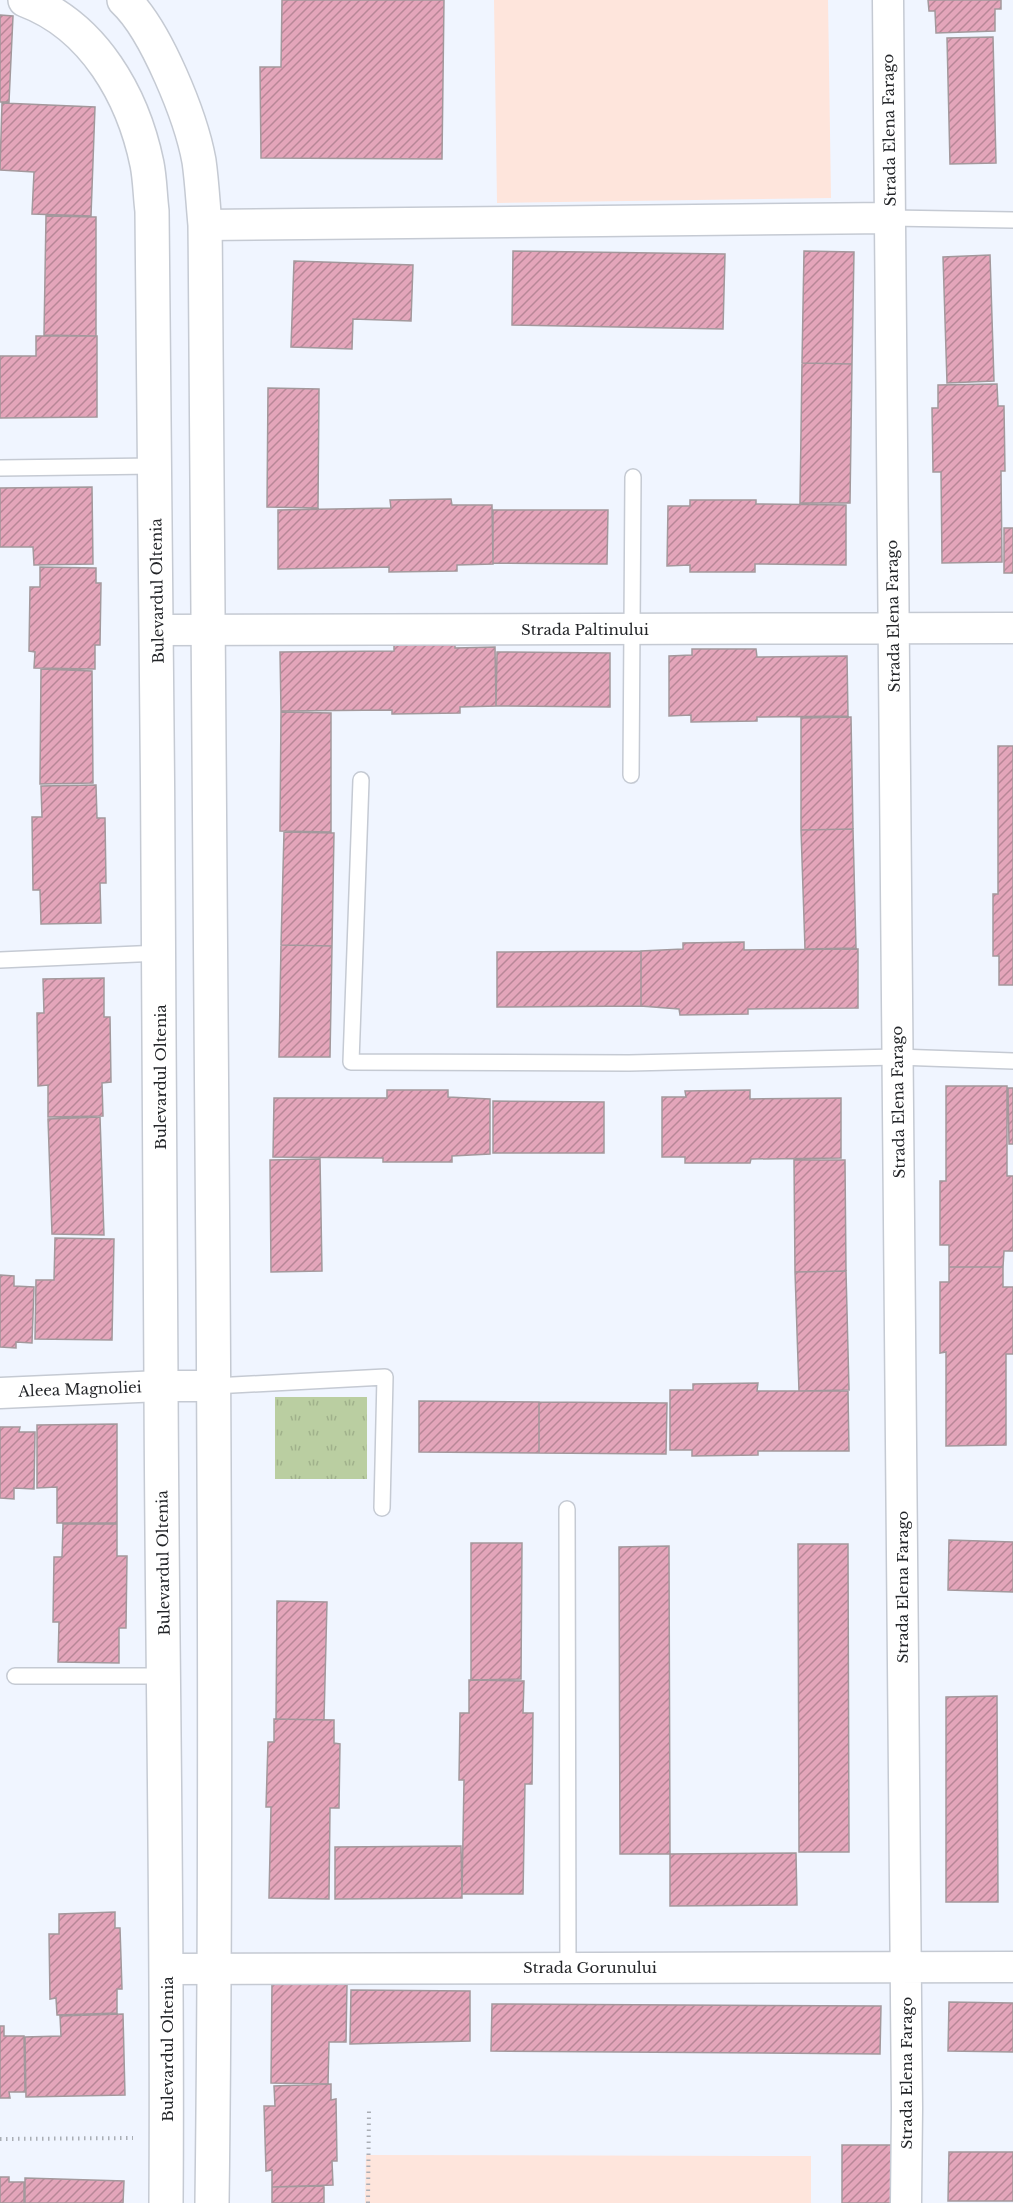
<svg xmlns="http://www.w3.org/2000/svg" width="1013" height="2203" font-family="'Libre Baskerville',serif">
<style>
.education{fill:#fee5dc}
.grass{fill:url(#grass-tufts)}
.building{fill:url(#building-hatch);stroke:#a3989c;stroke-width:1.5}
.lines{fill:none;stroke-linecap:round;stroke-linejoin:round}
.lane-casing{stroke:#c5cad3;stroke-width:18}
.street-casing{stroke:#c5cad3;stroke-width:33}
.secondary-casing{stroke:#c5cad3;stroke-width:36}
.path{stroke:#aaaeb5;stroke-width:4;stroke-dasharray:1.5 4.5;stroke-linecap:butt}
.lane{stroke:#fff;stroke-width:15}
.street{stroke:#fff;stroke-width:30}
.secondary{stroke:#fff;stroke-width:33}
.labels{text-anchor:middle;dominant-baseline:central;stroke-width:4.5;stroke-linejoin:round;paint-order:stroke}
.street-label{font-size:15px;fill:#232528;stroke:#fff}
</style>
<defs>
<pattern id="grass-tufts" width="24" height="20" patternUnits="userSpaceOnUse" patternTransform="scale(1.5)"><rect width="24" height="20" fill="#bacea1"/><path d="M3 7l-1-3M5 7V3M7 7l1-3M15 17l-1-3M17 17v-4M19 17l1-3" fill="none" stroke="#a0b18b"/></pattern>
<pattern id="building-hatch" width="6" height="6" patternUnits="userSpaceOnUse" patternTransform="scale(1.5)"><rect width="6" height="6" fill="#e4a5ba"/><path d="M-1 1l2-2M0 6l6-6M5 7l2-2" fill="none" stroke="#b88697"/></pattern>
</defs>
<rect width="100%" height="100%" fill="#f0f5ff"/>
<path class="education" d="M494,0H828L831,198L497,203Z
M366,2155L811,2156V2203H365Z"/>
<path class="grass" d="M275,1397H367V1479H275Z"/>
<path class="building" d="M282,0H444L442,159L261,158L260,67H281Z
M928,0H1001V9H995V31L936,33L935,11H929Z
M0,15L13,16L9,102H0Z
M993,37L996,163L950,164L947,38Z
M2,103L95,107L91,216L32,214L34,172L0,170Z
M46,216L96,217V336L44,335Z
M513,251L725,254L723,329L512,325Z
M804,251L854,252L852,364L802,363Z
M990,255L994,381L947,383L943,257Z
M294,261L413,265L411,321L353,319L352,349L291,347Z
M36,336H97V417L0,418V356H36Z
M802,363L852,364L850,503H800Z
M997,384L998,406H1004L1005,471H1001L1002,562L942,563L941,472H933L932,408H938V385Z
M268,388L319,389L318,508L267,507Z
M92,487L93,564L34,565L33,547H0V488Z
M451,499L452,505H492L493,564L457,565V571L389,572V567L278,569V510L391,508L390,500Z
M690,500H756V504L846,505V565L755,564V572H690V565L667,566L668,506H690Z
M493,510H608L607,564L493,563Z
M1004,528H1013V573H1004Z
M40,567L96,568V583H101L100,645H95V669L34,668L35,652L29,651L30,587H40Z
M455,642V648L495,647L496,706L460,707V713L392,714V710L281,711L280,652L394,651V643Z
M692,649H756L757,657L847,656L848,716L757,717V721L691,722V715L669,716V656L692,655Z
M497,652L610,653V707L496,706Z
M41,669L92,671L93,783L40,784Z
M281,712L331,713V832L280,831Z
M851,717L853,829L801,830V718Z
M998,746H1013V985H999V956H993V894H998Z
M96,785L97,818H105L106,883H100L101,923L41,924L40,890H33L32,817H42L41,786Z
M853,829L856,948L805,949L801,830Z
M284,832L334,833L332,946L281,945Z
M744,942V950L858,949V1008L748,1009V1014L680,1015L679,1009L641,1006V951L683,949V943Z
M281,945L332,946L330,1057H279Z
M641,951V1006L497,1007V952Z
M104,978V1017H110L111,1082L102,1083L103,1116L48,1117V1085L38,1086L37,1013H44L43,979Z
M946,1086H1007V1176H1013V1251H1004L1003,1267H949V1245H940V1181H946Z
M1008,1088H1013V1144H1009Z
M387,1090H448V1097L490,1099V1154L452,1156V1162H383V1158L273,1157L274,1098H387Z
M750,1090V1099L841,1098V1158L751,1159L750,1163H685V1157H662V1097H686L685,1091Z
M493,1101L604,1102V1153H493Z
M100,1117L104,1235L52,1234L48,1119Z
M320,1159L322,1271L271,1272L270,1160Z
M794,1160H845L846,1271L795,1272Z
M55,1238L114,1239L112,1340L35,1339L36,1280H54Z
M949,1267H1003V1287H1013V1354H1006V1445L946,1446V1352L940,1353V1282H949Z
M846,1271L849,1390L799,1391L795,1272Z
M0,1275L14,1276V1286L34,1287L32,1343L16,1342V1348L0,1347Z
M758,1383L757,1391H848L849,1451H758V1455L692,1456V1450H670V1390H693V1384Z
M419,1401L539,1402V1453L419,1452Z
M539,1402L667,1403L666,1454L539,1453Z
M117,1424V1523H57V1487L37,1488V1425Z
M0,1427H20L19,1432H35L34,1489L14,1488V1499L0,1498Z
M63,1524H117V1556H127L126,1628H119V1663L58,1662L59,1622H53L54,1557H62Z
M949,1540L1013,1542V1592L948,1590Z
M471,1543H522L521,1679L471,1680Z
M798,1544H848L849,1852H799Z
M669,1546L670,1854H620L619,1547Z
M277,1601L327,1602L324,1720L276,1719Z
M469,1680L524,1681L523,1713H533L532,1784H525L523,1894H462L464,1780H459L460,1713H469Z
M997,1696L998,1902H946V1697Z
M274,1719L334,1720V1743L340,1744L339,1808H330L329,1899L269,1898L271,1807H266L268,1742H274Z
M461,1846L462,1898L335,1899V1847Z
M796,1853L797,1905L670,1906V1854Z
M115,1912V1928H120L122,1989H117V2013L57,2015L56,1998L50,1999L49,1934H59V1914Z
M272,1982L347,1984L346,2042H329L328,2084L271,2083Z
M351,1990L470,1991V2041L350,2044Z
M949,2002L1013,2003V2052L948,2051Z
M492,2004L881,2006L880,2054L491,2051Z
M123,2014L125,2095L26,2097L25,2037L61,2036L60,2016Z
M0,2026H4V2036H24L25,2092H9L10,2098H0Z
M331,2084V2100L336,2099L337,2161H332L333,2185L272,2187V2170L266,2171L264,2106H275L274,2086Z
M842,2145H894L893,2203H842Z
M949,2152H1013V2201H948Z
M0,2177H9V2182H24V2203H0Z
M25,2178L124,2181L123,2203H25Z
M324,2186V2203H272V2187Z"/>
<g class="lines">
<g class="lane-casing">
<path id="lane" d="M890,218L1013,220
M0,468L155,466
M631,775L633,477
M361,780L351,1062L629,1063L897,1057L1013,1061
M0,960L160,953
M214,1386L385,1377L382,1508
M567,1509L568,1967
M15,1676H165"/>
</g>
<g class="street-casing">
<path id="street" d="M888,0L907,2108L906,2203
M205,225L890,218
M158,630L1013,628
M0,1393L161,1386H214
M167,1969L1013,1967"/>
</g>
<g class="secondary-casing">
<path id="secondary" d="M25,0C94,26 133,96 147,164C150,179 150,195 152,211C157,601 159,992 161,1382C162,1656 168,1929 166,2203
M124,0C156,30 191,117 199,161C202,182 203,204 205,225C209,576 211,927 213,1279C215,1587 216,1895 212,2203"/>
</g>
<path class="path" d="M0,2139L133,2138
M368,2203L369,2110"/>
<use href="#lane" class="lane"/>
<use href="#street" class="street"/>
<use href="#secondary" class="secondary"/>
</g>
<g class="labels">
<g class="street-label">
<text transform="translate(889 130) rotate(-91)">Strada Elena Farago</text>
<text transform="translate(157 591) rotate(-91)">Bulevardul Oltenia</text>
<text transform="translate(893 616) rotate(-91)">Strada Elena Farago</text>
<text x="585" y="629">Strada Paltinului</text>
<text transform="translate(160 1077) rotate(-90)">Bulevardul Oltenia</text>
<text transform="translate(898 1102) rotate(-91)">Strada Elena Farago</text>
<text transform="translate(80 1389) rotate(-2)">Aleea Magnoliei</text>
<text transform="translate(163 1563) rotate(-91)">Bulevardul Oltenia</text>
<text transform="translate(902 1587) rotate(-90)">Strada Elena Farago</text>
<text x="590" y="1967">Strada Gorunului</text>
<text transform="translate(167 2049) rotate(-90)">Bulevardul Oltenia</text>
<text transform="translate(906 2073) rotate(-90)">Strada Elena Farago</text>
</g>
</g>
</svg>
